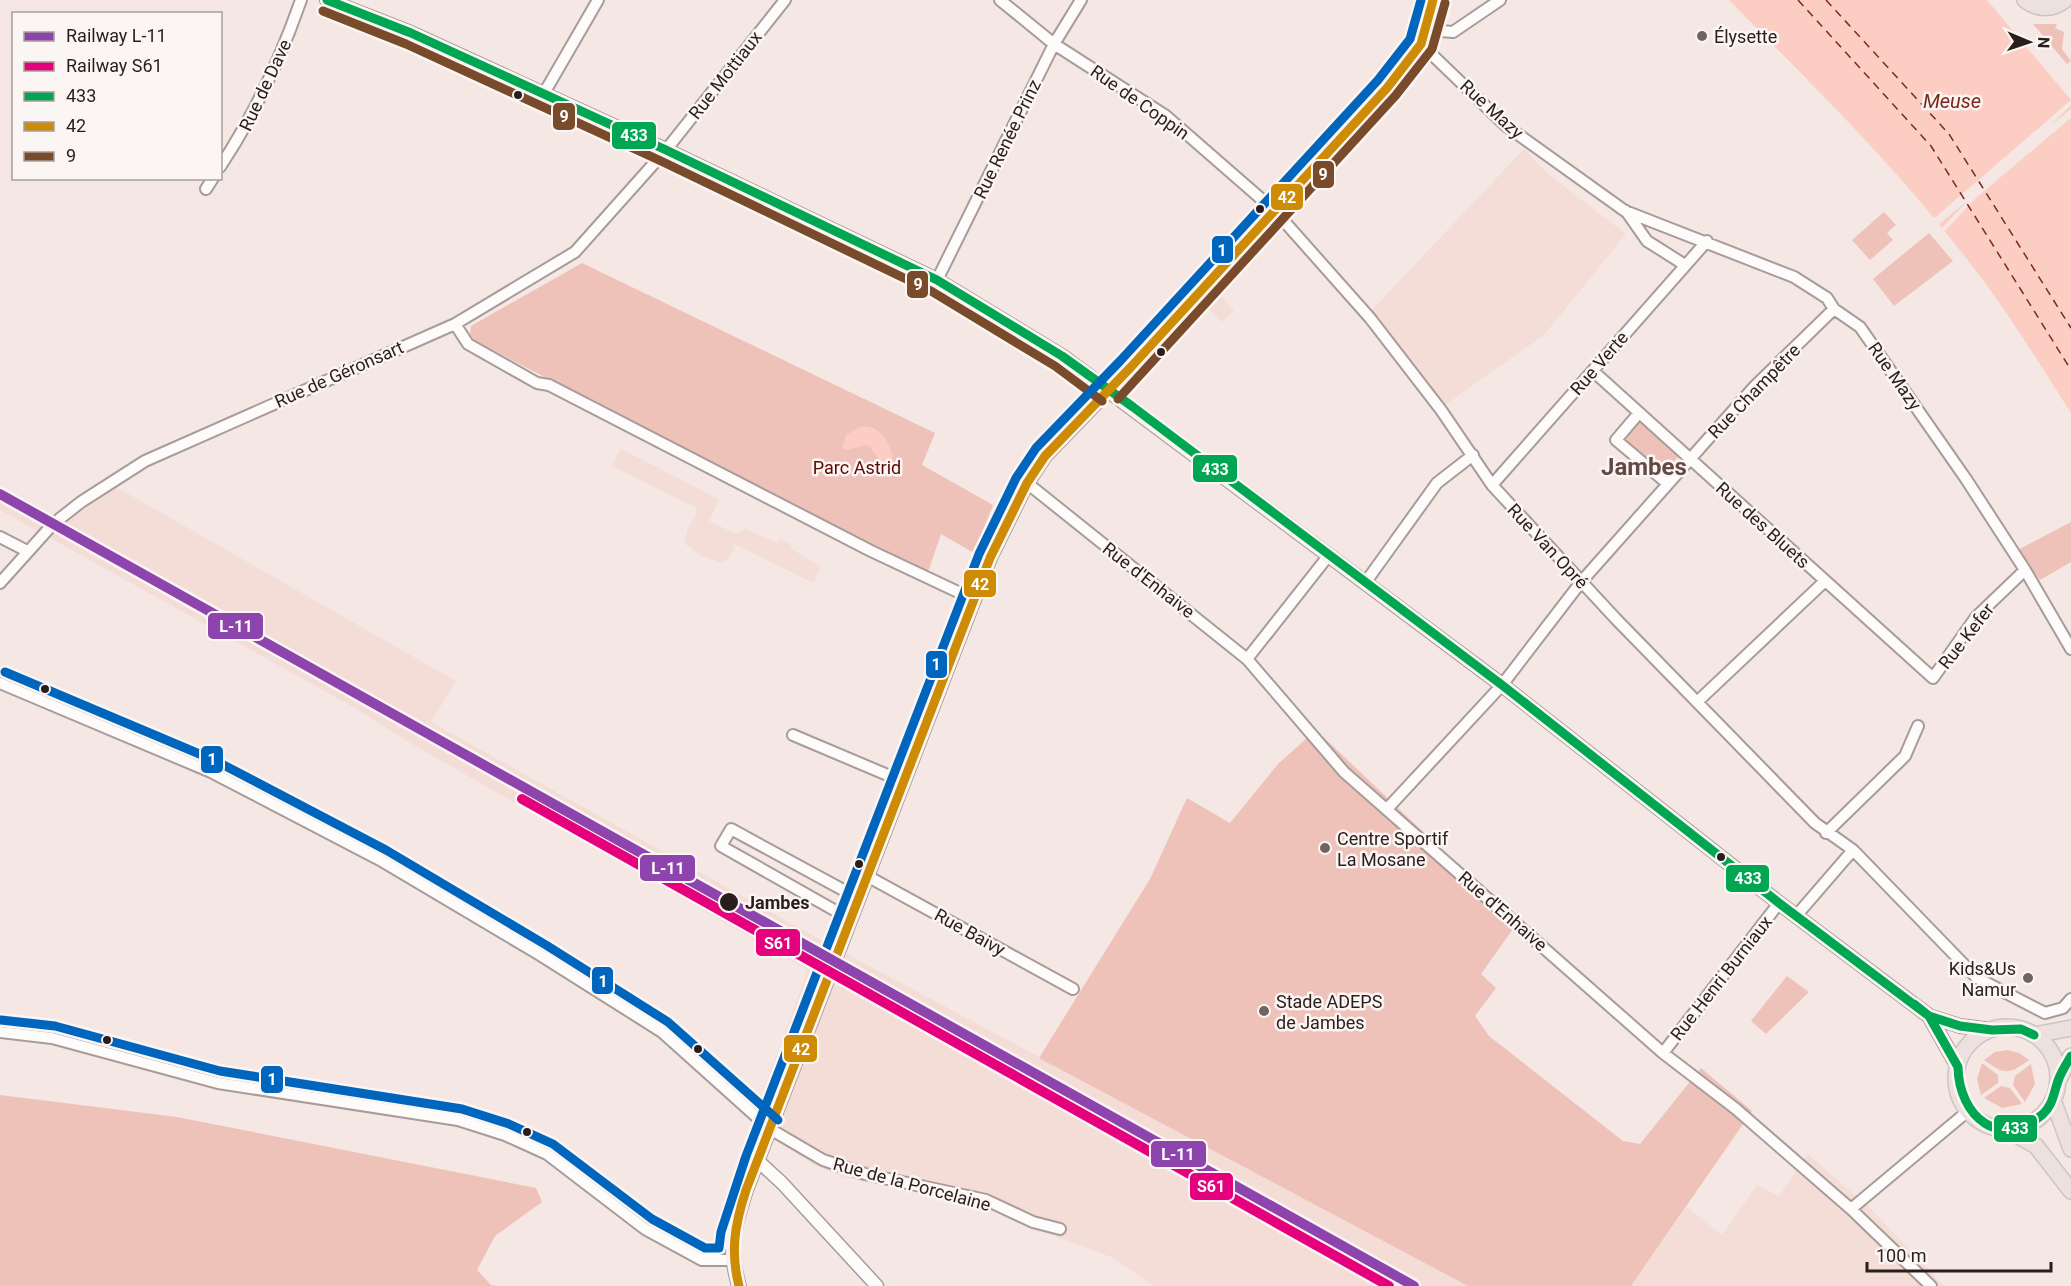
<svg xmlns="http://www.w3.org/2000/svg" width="2071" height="1286" font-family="Roboto,sans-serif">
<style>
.built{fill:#f4dcd7}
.green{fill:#eec2b8}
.water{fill:#fbcdc3}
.pier{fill:#f5e7e4}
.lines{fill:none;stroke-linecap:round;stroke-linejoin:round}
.ferry{stroke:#7c2a1b;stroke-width:1.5;stroke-dasharray:8 6;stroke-linecap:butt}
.minor-casing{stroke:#a79c9a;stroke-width:14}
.tertiary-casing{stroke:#a79c9a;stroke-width:15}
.secondary-casing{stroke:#a79c9a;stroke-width:16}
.primary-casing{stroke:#ccc5c3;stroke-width:18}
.minor{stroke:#fefbfb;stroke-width:10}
.tertiary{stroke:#fefbfb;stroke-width:12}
.secondary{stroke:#f4efed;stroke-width:14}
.primary{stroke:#ece1df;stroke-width:15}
.bus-1-casing{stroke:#fbf5f3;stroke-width:14}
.bus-2-casing{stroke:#fbf5f3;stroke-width:14}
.bus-3-casing{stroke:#fbf5f3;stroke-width:14}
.bus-4-casing{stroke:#fbf5f3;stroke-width:14}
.bus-1{stroke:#00a651;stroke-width:9}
.bus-2{stroke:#ce8b05;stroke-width:9}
.bus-3{stroke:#7a4b2a;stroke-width:9}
.bus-4{stroke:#0065bd;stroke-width:9}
.rail-1-casing{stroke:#fbf5f3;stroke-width:15}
.rail-2-casing{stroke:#fbf5f3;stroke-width:15}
.rail-1{stroke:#8e44ad;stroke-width:10}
.rail-2{stroke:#e5007d;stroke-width:10}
.poi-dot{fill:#706461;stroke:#fbf5f3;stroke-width:2}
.bus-dot{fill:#291e1b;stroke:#fbf5f3;stroke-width:2}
.labels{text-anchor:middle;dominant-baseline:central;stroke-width:5;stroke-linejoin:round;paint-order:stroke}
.poi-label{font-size:18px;fill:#291e1b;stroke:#fbf5f3;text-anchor:start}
.street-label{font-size:18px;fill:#291e1b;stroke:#fbf5f3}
.park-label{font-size:18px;fill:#5d0800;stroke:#fbf5f3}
.stop-label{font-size:18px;font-weight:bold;fill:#291e1b;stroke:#fbf5f3;text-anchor:start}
.water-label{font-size:20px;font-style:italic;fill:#7c2a1b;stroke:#fbf5f3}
.district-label{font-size:24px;font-weight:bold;fill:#634943;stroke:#fbf5f3}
.line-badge{stroke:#fbf5f3;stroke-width:2}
.badge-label{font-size:16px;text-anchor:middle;font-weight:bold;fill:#fff}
</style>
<rect width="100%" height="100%" fill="#f5e7e4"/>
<path class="built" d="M1524,149L1547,173L1626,234L1544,335L1445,405L1408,361L1372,310Z
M1222,296L1234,311L1222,322L1209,309Z
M621,449L719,499L709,521L736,534L745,529L778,543L780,539L791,544L790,548L821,567L813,583L734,544L733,552L723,563L701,556L684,543L688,528L697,515L695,507L612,466Z
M116,487L456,681L431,722L817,938L1468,1286H1154L1111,1257L1014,1221L987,1207L843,1177L814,1165L751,1124L808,970L412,744L353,707L0,510V488L62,524Z
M1808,1154L1871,1209L1944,1286H1631L1687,1207L1722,1235L1757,1185L1779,1196Z"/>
<path class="green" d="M2033,24H2057L2055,28L2064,32L2062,49L2071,61L2067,64Z
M1884,212L1896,225L1887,233L1893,240L1870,260L1852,240Z
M1929,233L1953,261L1894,306L1873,279Z
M582,263L935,433L922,465L993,505L974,553L941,534L927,575L475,341L470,334L471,326Z
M1639,419L1678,457L1666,471L1624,440Z
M2071,522V562L2040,580L2018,550Z
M1316,730L1518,922L1481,974L1496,988L1475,1016L1489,1036L1623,1141L1640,1144L1701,1068L1752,1111L1631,1286H1468L1039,1058L1150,879L1187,798L1230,823L1278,764Z
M1787,976L1809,992L1766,1034L1751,1021Z
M2007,1050L2019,1053L2029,1060C2008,1075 2005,1075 1984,1060L1995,1052Z
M1982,1063L1998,1075V1083L1981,1095L1977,1079Z
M2031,1064L2035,1084L2025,1102L2013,1085L2015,1076Z
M2001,1086L2010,1088L2022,1104L2002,1108L1984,1098Z
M0,1095L177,1117L536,1188L542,1202L495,1236L477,1270L491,1285L497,1286H0Z"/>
<path class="water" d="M1729,0H1987L2071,100V413C2037,360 2005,307 1966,258C1895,165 1810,83 1729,0Z
M862,426L874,428C891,440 896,457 890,476L870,447L866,445L846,450L842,447L846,435Z"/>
<path class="pier" d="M2071,100V105L2051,125L2071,109V118L1977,197L1945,231L1942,228L1967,201L1937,226L1932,220Z"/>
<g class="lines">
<path class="ferry" d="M1798,0L1931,146L2071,370
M1826,0L1949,134L2071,328"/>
<g class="minor-casing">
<path id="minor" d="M1000,0L1054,44L1166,116L1275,211L1370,318L1441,410L1492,485L1616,619L1815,823L1853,850L1977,978L2045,1013L2063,1008L2071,999
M1427,30L1453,32L1500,0
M1421,44L1505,125L1625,211L1794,277L1827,298L1834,309L1860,327L1966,479L2025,570L2071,649
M543,95L598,0
M220,167C255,114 280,60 301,0
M206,189L213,178
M1626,211L1647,241L1685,265
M937,280L1054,44L1081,0
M455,324L468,344L537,383L549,385L871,551L975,600
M1593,371L1933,678L1976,617L2025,570
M1639,413L1616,440L1668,484
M1027,483L1247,659L1344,772L1663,1053L1736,1109L1851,1209L1931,1286
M1492,485L1707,241
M0,537L27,551
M0,583L53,524L81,502L145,461L455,324L575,252L666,150L785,0
M1365,583L1437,483L1473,455
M1247,659L1329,555
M0,683L211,772L380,860L540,955L662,1032L770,1129L823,1160L865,1174L986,1200L1033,1222L1060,1229
M1697,702L1825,581
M793,735L904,782
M1387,809L1502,685L1581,582L1755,386L1834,309
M1826,833L1905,756L1918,726
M867,876L1073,989
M1796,916L1853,850
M850,919L721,846L731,829L858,898
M0,1032L52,1038L218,1083L458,1120L505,1135L547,1154L645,1229L702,1260H731
M1663,1053L1779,903
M1851,1209L1968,1111"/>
</g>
<g class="tertiary-casing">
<path id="tertiary" d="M757,1160L782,1183L877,1286"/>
</g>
<g class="secondary-casing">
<path id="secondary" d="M327,0L411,33L666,150L937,280L1062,356L1502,685L1779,903L1929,1016L1960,1026L1992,1030
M1929,1016L1958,1067
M739,1286C727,1245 734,1229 746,1190L990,558L1027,483L1045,456L1130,368L1387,88L1421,44L1433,0"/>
</g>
<g class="primary-casing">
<path id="primary" d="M2025,0C2038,10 2052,10 2065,0
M1956 1078a51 51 0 1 1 102 0a51 51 0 1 1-102 0Z
M2034,1035L2071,1028
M2058,1081L2071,1056
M2053,1100L2071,1149
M2006,1129L2036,1146L2071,1191"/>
</g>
<use href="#minor" class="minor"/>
<use href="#tertiary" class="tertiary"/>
<use href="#secondary" class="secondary"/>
<use href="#primary" class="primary"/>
<g class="bus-1-casing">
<path id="bus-1" d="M327,0L411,33L666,150L937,280L1062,356L1133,407L1502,685L1779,903L1929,1016L1960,1026L1992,1030L2021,1029L2034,1035
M1914,1004L1929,1016L1958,1067
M1958,1067C1959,1117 2000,1151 2043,1114C2054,1104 2054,1089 2060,1076C2063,1069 2067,1063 2071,1056"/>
</g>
<g class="bus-2-casing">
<path id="bus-2" d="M739,1286C730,1251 735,1224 746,1190L990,558L1027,483L1045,456L1130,368L1387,88L1421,44L1433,0"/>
</g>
<g class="bus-3-casing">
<path id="bus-3" d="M323,11L406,44L661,161L931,291L1055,366L1102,401
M1118,399L1396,95L1432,49L1445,3"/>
</g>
<g class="bus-4-casing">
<path id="bus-4" d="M5,672L216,761L386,850L546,945L668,1022L778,1120
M1,1020L55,1026L220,1071L462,1109L509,1124L553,1144L652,1219L705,1248H719L721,1232L746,1156L979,554L1016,478L1036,448L1121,360L1378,80L1410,39L1421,0"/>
</g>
<use href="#bus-1" class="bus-1"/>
<use href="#bus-2" class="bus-2"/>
<use href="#bus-3" class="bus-3"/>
<use href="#bus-4" class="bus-4"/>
<g class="rail-1-casing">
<path id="rail-1" d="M0,494L1414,1286"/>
</g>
<g class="rail-2-casing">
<path id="rail-2" d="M522,799L1389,1286"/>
</g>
<use href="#rail-1" class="rail-1"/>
<use href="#rail-2" class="rail-2"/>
</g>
<g class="poi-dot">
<circle cx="1702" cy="36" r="6"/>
<circle cx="1325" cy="848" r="6"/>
<circle cx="2028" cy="978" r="6"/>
<circle cx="1264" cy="1011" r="6"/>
</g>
<g class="bus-dot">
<circle cx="518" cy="95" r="5"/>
<circle cx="1260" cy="209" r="5"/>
<circle cx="1161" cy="352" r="5"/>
<circle cx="45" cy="689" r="5"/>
<circle cx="1721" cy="857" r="5"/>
<circle cx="859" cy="864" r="5"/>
<circle cx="729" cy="902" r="10"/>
<circle cx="107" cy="1040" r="5"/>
<circle cx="698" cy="1049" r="5"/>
<circle cx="527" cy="1132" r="5"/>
</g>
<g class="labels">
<g class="poi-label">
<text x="1714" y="36">Élysette</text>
<text x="1337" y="838">Centre Sportif<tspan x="1337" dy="21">La Mosane</tspan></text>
<text x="2016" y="968" text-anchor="end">Kids&amp;Us<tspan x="2016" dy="21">Namur</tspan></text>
<text x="1276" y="1001">Stade ADEPS<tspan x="1276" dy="21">de Jambes</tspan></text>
</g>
<g class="street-label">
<text transform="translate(725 75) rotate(-52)">Rue Mottiaux</text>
<text transform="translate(265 85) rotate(-65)">Rue de Dave</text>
<text transform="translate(1140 102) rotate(35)">Rue de Coppin</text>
<text transform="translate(1492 109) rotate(42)">Rue Mazy</text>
<text transform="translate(1007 139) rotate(-64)">Rue Renée Prinz</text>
<text transform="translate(1599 363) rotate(-49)">Rue Verte</text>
<text transform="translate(339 374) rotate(-24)">Rue de Géronsart</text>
<text transform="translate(1895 376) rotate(55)">Rue Mazy</text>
<text transform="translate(1754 391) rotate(-46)">Rue Champêtre</text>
<text transform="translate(1763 525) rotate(42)">Rue des Bluets</text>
<text transform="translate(1548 546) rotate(47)">Rue Van Opré</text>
<text transform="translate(1149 580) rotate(38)">Rue d'Enhaive</text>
<text transform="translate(1966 636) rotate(-52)">Rue Kefer</text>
<text transform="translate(1503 911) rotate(41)">Rue d'Enhaive</text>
<text transform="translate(970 932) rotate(29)">Rue Baivy</text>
<text transform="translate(1721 978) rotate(-52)">Rue Henri Burniaux</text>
<text transform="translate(912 1184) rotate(15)">Rue de la Porcelaine</text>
</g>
<g class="park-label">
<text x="857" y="467">Parc Astrid</text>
</g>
<g class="stop-label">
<text x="745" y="902">Jambes</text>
</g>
<g class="water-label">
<text x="1952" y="101">Meuse</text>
</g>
<g class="district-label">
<text x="1644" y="467">Jambes</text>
</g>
</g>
<g class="line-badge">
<rect x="552" y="102" width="24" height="29" rx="6" fill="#7a4b2a"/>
<rect x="611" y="121" width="46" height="29" rx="6" fill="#00a651"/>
<rect x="1312" y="160" width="23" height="29" rx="6" fill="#7a4b2a"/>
<rect x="1270" y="183" width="34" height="28" rx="6" fill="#ce8b05"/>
<rect x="1211" y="235" width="23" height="29" rx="6" fill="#0065bd"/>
<rect x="906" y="270" width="23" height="29" rx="6" fill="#7a4b2a"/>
<rect x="1192" y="454" width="46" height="29" rx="6" fill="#00a651"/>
<rect x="963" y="569" width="34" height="29" rx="6" fill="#ce8b05"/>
<rect x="207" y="612" width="57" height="28" rx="6" fill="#8e44ad"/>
<rect x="925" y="650" width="23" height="29" rx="6" fill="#0065bd"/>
<rect x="200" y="745" width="24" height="29" rx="6" fill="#0065bd"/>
<rect x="639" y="854" width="57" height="28" rx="6" fill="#8e44ad"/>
<rect x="1725" y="864" width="45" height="29" rx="6" fill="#00a651"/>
<rect x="755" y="928" width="46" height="29" rx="6" fill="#e5007d"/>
<rect x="591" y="966" width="23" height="29" rx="6" fill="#0065bd"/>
<rect x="783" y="1034" width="35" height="29" rx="6" fill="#ce8b05"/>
<rect x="260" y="1065" width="24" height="29" rx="6" fill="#0065bd"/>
<rect x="1993" y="1114" width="45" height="29" rx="6" fill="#00a651"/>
<rect x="1150" y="1140" width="57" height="28" rx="6" fill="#8e44ad"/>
<rect x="1189" y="1172" width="45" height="29" rx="6" fill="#e5007d"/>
</g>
<g class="badge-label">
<text x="564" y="122">9</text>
<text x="634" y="141">433</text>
<text x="1323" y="180">9</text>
<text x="1287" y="203">42</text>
<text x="1222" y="256">1</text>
<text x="918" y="290">9</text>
<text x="1215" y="475">433</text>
<text x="980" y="590">42</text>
<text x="236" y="632">L-11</text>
<text x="936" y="670">1</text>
<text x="212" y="765">1</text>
<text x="668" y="874">L-11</text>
<text x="1748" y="884">433</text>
<text x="778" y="949">S61</text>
<text x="603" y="987">1</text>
<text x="801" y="1055">42</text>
<text x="272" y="1085">1</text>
<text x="2015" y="1134">433</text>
<text x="1178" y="1160">L-11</text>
<text x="1211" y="1192">S61</text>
</g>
<rect x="12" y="12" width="210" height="168" fill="#fbf5f3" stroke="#a79f9d" stroke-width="1.5"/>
<rect x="24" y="32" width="30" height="9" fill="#8e44ad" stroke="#a79f9d" stroke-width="1.5"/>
<text x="66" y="42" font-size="18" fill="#291e1b">Railway L-11</text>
<rect x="24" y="62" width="30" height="9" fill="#e5007d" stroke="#a79f9d" stroke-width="1.5"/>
<text x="66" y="72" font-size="18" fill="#291e1b">Railway S61</text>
<rect x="24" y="92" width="30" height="9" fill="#00a651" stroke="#a79f9d" stroke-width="1.5"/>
<text x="66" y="102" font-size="18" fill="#291e1b">433</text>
<rect x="24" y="122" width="30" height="9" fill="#ce8b05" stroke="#a79f9d" stroke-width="1.5"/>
<text x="66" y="132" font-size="18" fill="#291e1b">42</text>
<rect x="24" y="152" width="30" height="9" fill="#7a4b2a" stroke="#a79f9d" stroke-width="1.5"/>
<text x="66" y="162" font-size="18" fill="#291e1b">9</text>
<g transform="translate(2029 42) rotate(92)" stroke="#fbf5f3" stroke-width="4.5" paint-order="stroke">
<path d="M0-4.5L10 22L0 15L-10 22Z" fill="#291e1b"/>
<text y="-9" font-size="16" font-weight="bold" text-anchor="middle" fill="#291e1b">N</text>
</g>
<path d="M1867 1262v9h184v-9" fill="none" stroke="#291e1b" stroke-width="3"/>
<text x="1876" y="1262" font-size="18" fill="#291e1b" stroke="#fbf5f3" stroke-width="4.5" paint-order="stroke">100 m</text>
</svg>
